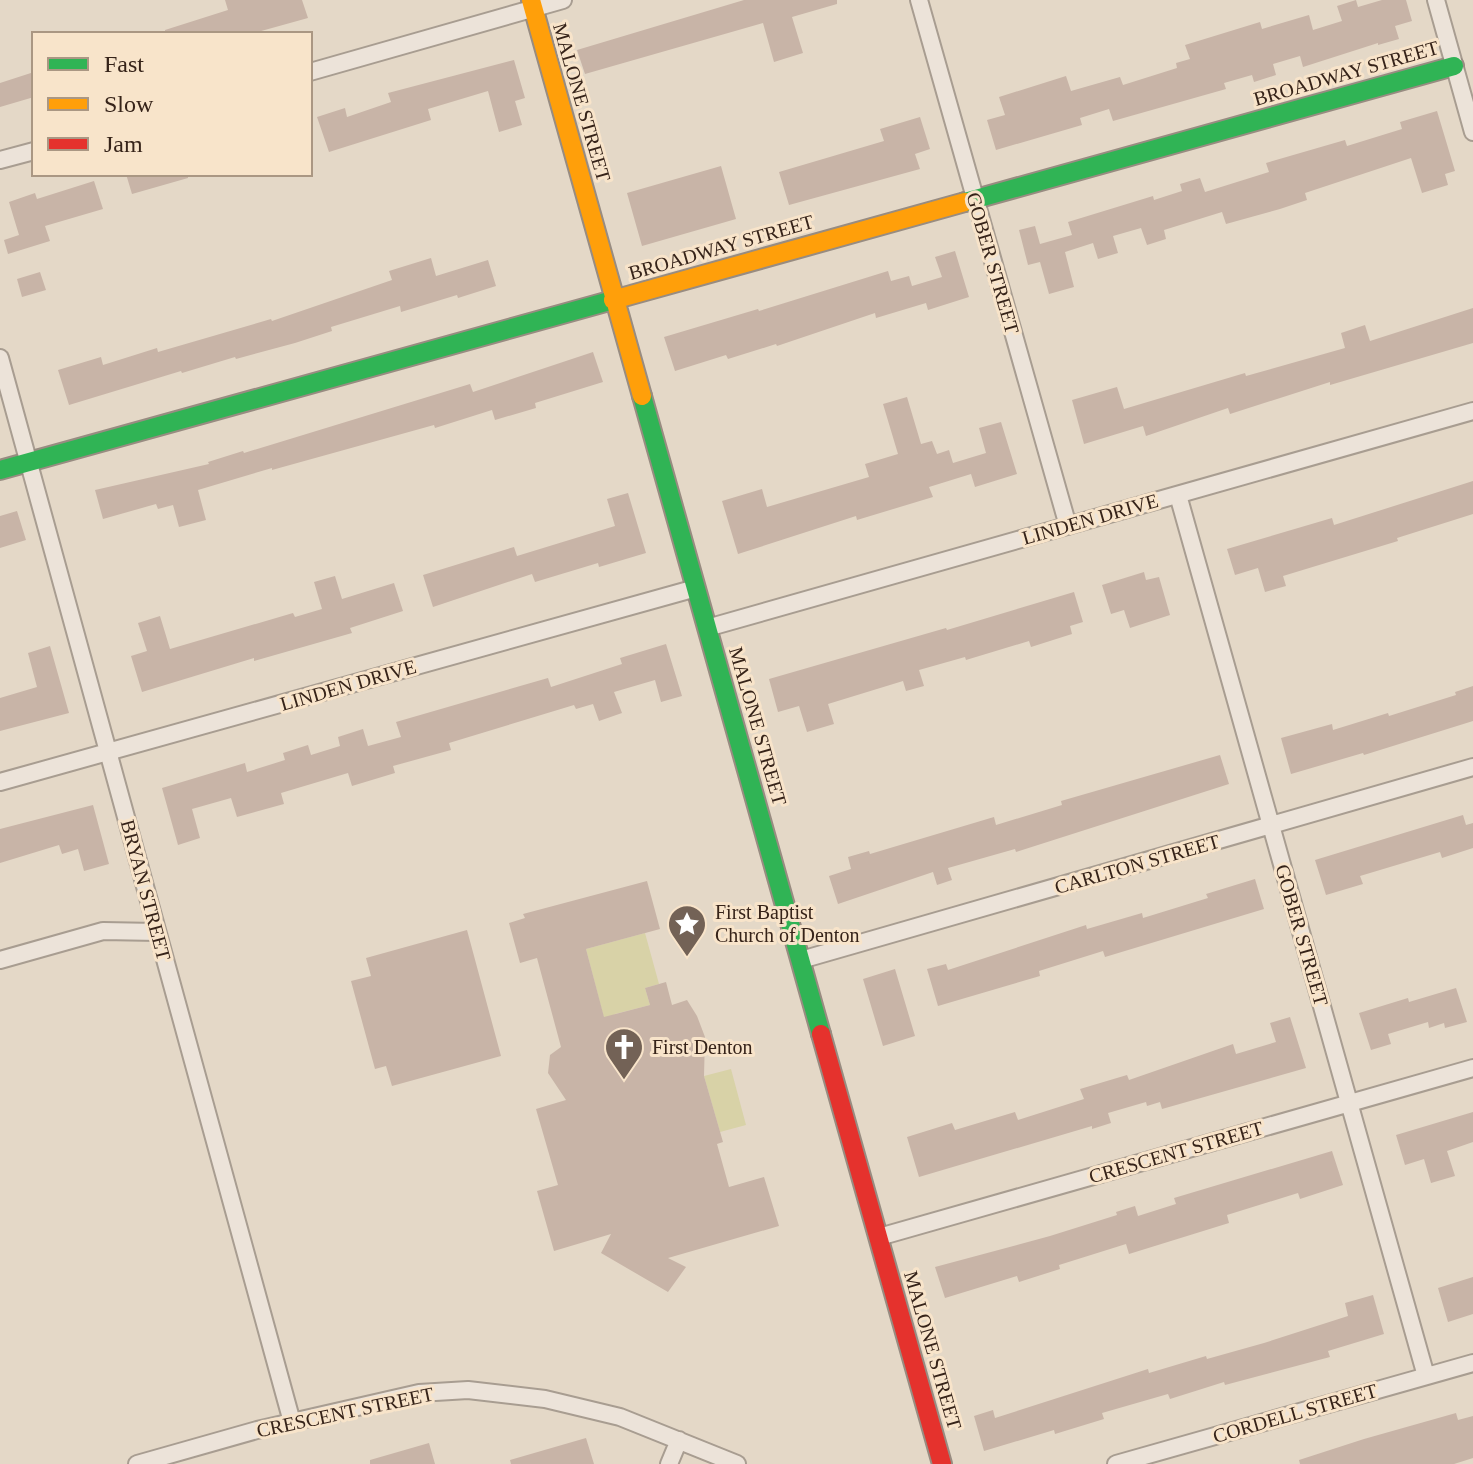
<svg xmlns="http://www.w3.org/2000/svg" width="1473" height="1464" font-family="'Times New Roman',serif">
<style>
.green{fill:#d8d2a7}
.building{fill:#c8b4a7}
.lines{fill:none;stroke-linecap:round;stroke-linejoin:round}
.street-casing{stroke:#a89d91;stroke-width:20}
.fast-casing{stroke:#988c81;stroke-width:22}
.slow-casing{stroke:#988c81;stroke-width:22}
.jam-casing{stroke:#988c81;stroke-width:22}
.street{stroke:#ece3d9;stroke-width:16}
.fast{stroke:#30b455;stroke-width:18}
.slow{stroke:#ff9f0a;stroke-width:18}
.jam{stroke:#e5322d;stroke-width:18}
.labels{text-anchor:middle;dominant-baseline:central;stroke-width:6;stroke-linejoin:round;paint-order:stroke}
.street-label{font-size:20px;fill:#362319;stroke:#f8e4ca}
.poi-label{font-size:20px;fill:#362319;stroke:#f8e4ca;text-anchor:start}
</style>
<rect width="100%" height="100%" fill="#e4d8c7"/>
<path class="green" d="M645,933L659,984L645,988L650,1005L615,1014L605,1022L586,949Z
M731,1069L746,1125L720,1132L704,1076Z"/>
<path class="building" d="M225,0H302L308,18L250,34H165V30L228,10Z
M744,0H837V4L792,17L803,53L774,62L763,23L585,74L577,50Z
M1356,0L1358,7L1382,0H1406L1412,21L1395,26L1399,39L1378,45V43L1303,67L1300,56L1273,64L1276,75L1254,82L1252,75L1224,83L1226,89L1113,121L1109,109L1080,118L1082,125L996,150L987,120L1005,115L999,97L1066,76L1071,91L1120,77L1123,85L1177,68L1176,63L1190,59L1185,45L1260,22L1262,29L1309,15L1313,30L1342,21L1337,6Z
M514,60L525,98L515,101L522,125L499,132L488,91L428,109L431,120L329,152L317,117L345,108L347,117L391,102L388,93Z
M34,72V97L0,107V83Z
M1437,111L1455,171L1445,174L1448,185L1422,193L1411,158L1305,193L1307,200L1280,209L1226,224L1222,212L1164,230L1166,239L1147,245L1141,228L1113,236L1118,253L1098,259L1093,243L1065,252L1074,287L1049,294L1040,262L1028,265L1019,230L1035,226L1040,244L1072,235L1068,222L1153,196L1154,200L1182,191L1180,184L1200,178L1205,192L1269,172L1266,163L1345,140L1347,146L1402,129L1400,122Z
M920,117L930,149L915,154L920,169L789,205L779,172L884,141L880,129Z
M721,166L736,219L642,246L627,193Z
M126,174H188V178L132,194Z
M94,181L103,209L45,226L50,241L8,254L4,240L19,235L9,202L35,193L37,199Z
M955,251L969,297L928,310L926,303L876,318L875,313L777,346L776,344L728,359L726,355L675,371L664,337L758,309L759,311L888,271L891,281L909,276L912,286L942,277L935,257Z
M431,258L436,276L488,260L496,286L458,298L457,295L401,312L400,306L331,327L332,331L295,343L236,359L235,357L182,373L181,371L69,405L58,370L101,357L103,365L157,348L158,352L271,319L272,321L392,280L389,271Z
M40,272L46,290L22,297L17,279Z
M1473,308V343L1330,385V382L1230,414L1228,408L1146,436L1143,426L1084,444L1072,400L1117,387L1124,409L1245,373L1246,376L1345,348L1341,333L1365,325L1370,341Z
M593,352L603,382L535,403L536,408L495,420L492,410L435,428L434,425L272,470V468L198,490L206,520L179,527L173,505L158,509L156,504L103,519L95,490L209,464L208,462L243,451L244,453L470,384L473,392Z
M907,397L921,444L932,441L937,454L949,450L953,463L986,453L979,428L1001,422L1017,474L975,487L971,474L929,487L933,497L857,520L856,516L738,554L722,501L762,489L767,507L869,477L865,464L898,454L883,404Z
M1473,481V514L1397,538L1398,541L1283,576L1286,586L1265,592L1258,568L1235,575L1227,549L1332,518L1334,525Z
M628,493L646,553L599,567L598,563L535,582L532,574L433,607L423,575L514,547L517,556L615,526L607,499Z
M17,511L26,540L0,548V516Z
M1144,572L1146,580L1159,577L1170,615L1130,628L1124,610L1111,614L1102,585Z
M335,576L342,599L394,583L403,611L350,628L352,633L254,661V658L142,692L131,656L147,651L138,623L160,616L170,649L293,613L295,617L322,609L314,582Z
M1074,592L1083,622L1070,626L1072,634L1031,647L1029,641L966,660L965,657L919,670L924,686L906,691L903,681L828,704L834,724L807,732L799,706L778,712L769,679L946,628L947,630Z
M666,644L682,696L661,702L655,680L614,692L622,713L599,721L593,704L576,709L574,705L449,743L451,750L393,766L395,773L352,786L348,773L281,793L284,804L237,817L231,798L192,809L200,838L178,845L162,788L245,763L247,772L285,760L283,753L308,745L311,755L340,746L338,737L363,729L368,746L401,737L396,722L548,678L551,687L622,664L620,658Z
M50,646L69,713L0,731V698L37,687L28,653Z
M1473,686V721L1364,755L1363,753L1291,774L1281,738L1332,724L1333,730L1388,713L1389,716L1456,695L1455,692Z
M1220,755L1229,784L1016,852L1015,849L948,868L952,880L937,885L933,872L838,904L829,876L851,869L848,857L869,851L870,854L994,817L996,825L1062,805L1061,801Z
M93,805L109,864L84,871L78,849L62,854L59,845L0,863V829Z
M1463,815L1466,825L1473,823V848L1442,858L1440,852L1360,876L1363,884L1326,895L1315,860Z
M1255,879L1264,909L1105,957L1103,951L1039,971L1040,976L938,1006L927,969L946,964L948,970L1086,925L1087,929L1142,913L1143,918L1208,898L1206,894Z
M647,881L660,929L586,949L604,1017L650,1005L645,988L666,982L672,1005L687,1000L697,1016L705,1037L704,1076L723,1142L717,1144L729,1187L764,1177L779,1226L668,1258L686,1267L668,1292L601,1253L611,1234L554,1251L537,1191L558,1185L536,1109L566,1100L548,1073L550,1055L561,1047L537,958L520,963L509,923L525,918L523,914Z
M467,930L501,1056L392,1086L386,1066L375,1069L351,981L371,976L366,958Z
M895,969L915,1036L883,1046L863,979Z
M1456,988L1467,1022L1445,1028L1444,1023L1429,1028L1428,1022L1388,1034L1391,1044L1371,1050L1359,1013L1408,998L1409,1002Z
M1290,1017L1306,1068L1162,1109L1160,1102L1147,1106L1146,1102L1108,1113L1111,1123L1092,1129V1126L919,1177L907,1137L952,1123L955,1130L1015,1112L1018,1120L1084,1099L1080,1089L1127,1075L1129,1080L1233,1044L1236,1054L1276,1042L1270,1023Z
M1473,1112V1142L1447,1151L1455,1176L1431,1183L1424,1159L1405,1165L1396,1135Z
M1332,1151L1343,1185L1300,1199L1298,1193L1227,1215L1229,1223L1129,1254L1126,1244L1059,1265L1060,1269L1019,1282L1017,1276L945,1298L935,1267L1050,1236L1117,1215L1116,1212L1135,1206L1138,1216L1176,1204L1174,1198Z
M1473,1277V1314L1448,1322L1438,1288Z
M1373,1295L1384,1334L1328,1351L1330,1357L1225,1385L1224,1382L1170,1399L1168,1394L1102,1413L1104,1419L1055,1434L1054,1430L984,1451L974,1416L993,1410L995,1418L1148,1369L1149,1373L1206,1356L1207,1359L1264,1343L1348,1316L1345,1303Z
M1456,1413L1458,1420L1473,1416V1458L1454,1464H1300L1299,1460L1364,1439Z
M586,1438L594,1464H511L510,1460Z
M429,1443L435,1464H370V1460Z"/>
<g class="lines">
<g class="street-casing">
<path id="street" d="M919,0L1068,526
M1436,0L1473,132
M310,72L563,0
M0,160L34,151
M0,358L292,1422
M1178,495L1426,1376
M707,628L1473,411
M0,782L696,588
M0,960L103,931L157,932
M801,960L1473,767
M879,1237L1473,1068
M137,1464L257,1430L419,1393L468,1390L545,1399L620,1417L737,1464
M669,1464L679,1440
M1116,1464L1473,1363"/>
</g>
<g class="fast-casing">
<path id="fast" d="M965,202L1454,66
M642,396L821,1034
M0,470L613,300"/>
</g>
<g class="slow-casing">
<path id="slow" d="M531,0L642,396
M613,300L965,202"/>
</g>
<g class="jam-casing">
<path id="jam" d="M821,1034L942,1464"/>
</g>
<use href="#street" class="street"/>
<use href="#fast" class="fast"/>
<use href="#slow" class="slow"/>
<use href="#jam" class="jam"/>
</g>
<defs>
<g id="sight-pin" transform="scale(2)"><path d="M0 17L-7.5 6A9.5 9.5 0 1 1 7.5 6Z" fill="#736256" stroke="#f8e4ca"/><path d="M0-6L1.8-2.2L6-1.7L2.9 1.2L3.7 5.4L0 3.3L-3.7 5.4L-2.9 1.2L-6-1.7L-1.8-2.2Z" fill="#fff"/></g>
<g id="church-pin" transform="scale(2)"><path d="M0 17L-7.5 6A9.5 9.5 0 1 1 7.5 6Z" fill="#736256" stroke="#f8e4ca"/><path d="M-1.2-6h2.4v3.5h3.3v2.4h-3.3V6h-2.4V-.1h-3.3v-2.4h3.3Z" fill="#fff"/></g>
</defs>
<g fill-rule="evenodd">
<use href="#sight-pin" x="687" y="924"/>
<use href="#church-pin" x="624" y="1047"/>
</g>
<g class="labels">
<g class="street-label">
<text transform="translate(1346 73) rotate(-16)">BROADWAY STREET</text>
<text transform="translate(582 102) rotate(74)">MALONE STREET</text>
<text transform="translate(721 247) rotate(-16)">BROADWAY STREET</text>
<text transform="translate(993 263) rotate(74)">GOBER STREET</text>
<text transform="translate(1090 519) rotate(-16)">LINDEN DRIVE</text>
<text transform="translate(348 685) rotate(-16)">LINDEN DRIVE</text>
<text transform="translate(758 726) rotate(74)">MALONE STREET</text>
<text transform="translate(1137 864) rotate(-16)">CARLTON STREET</text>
<text transform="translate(146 890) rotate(75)">BRYAN STREET</text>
<text transform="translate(1302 935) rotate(74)">GOBER STREET</text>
<text transform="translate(1176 1152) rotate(-16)">CRESCENT STREET</text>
<text transform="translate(933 1350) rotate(74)">MALONE STREET</text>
<text transform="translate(345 1412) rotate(-12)">CRESCENT STREET</text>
<text transform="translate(1295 1413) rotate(-16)">CORDELL STREET</text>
</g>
<g class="poi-label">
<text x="715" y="912">First Baptist<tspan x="715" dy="23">Church of Denton</tspan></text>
<text x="652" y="1047">First Denton</text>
</g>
</g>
<rect x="32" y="32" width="280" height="144" fill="#f8e4ca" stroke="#aa9783" stroke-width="2"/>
<rect x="48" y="58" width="40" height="12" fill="#30b455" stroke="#aa9783" stroke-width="2"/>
<text x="104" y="72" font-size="24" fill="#362319">Fast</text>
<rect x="48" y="98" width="40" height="12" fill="#ff9f0a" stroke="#aa9783" stroke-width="2"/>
<text x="104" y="112" font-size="24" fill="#362319">Slow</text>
<rect x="48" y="138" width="40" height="12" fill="#e5322d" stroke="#aa9783" stroke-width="2"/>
<text x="104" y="152" font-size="24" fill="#362319">Jam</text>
</svg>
